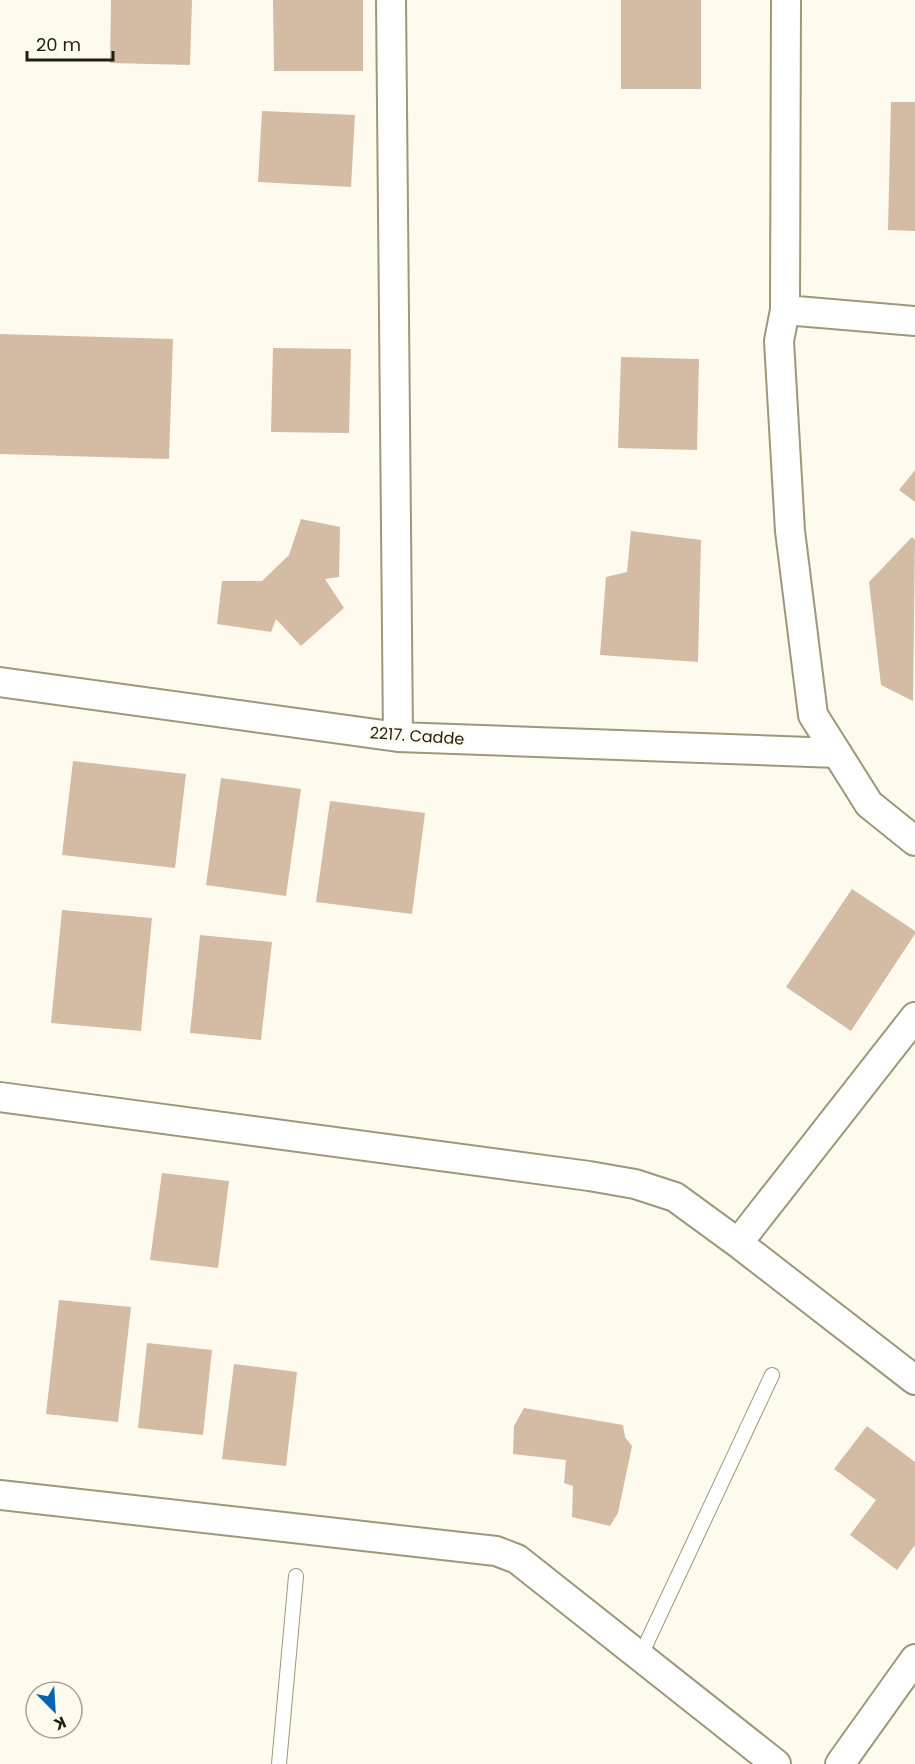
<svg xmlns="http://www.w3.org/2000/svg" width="915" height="1764" font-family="Poppins,sans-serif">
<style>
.building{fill:#d4bba4}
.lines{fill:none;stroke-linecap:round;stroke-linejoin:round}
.service-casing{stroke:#9e977a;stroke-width:16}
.minor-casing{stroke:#9e977a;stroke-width:32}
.service{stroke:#fff;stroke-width:14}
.minor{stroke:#fff;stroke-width:28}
.labels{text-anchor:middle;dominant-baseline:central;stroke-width:4.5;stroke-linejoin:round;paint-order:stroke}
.street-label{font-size:16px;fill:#211e12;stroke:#fefbee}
</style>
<rect width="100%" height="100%" fill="#fefbee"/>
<path class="building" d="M111,0H192L190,65L110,63Z
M273,0H363V71H274Z
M621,0H701V89H621Z
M891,102H915V231L888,230Z
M262,111L355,115L351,187L258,182Z
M0,334L173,339L169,459L0,454Z
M273,348L351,349L349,433L271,432Z
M621,357L699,359L697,450L618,448Z
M915,470V502L899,490Z
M301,519L340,527L339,577L325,579L344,608L301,646L276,619L271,632L217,624L222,581H262L289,555Z
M631,531L701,540L698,662L600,655L606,577L627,572Z
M912,537L915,540L913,701L881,685L869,582Z
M73,761L186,774L175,868L62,855Z
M221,778L301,789L286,896L206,885Z
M330,801L425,813L412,914L316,902Z
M852,889L915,931V934L851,1031L786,987Z
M62,910L152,918L141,1031L51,1023Z
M200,935L272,942L261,1040L190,1033Z
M162,1173L229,1181L218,1268L150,1260Z
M59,1300L131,1307L118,1422L46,1414Z
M147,1343L212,1350L203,1435L138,1428Z
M234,1364L297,1372L286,1466L222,1459Z
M524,1408L623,1425L625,1437L632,1446L618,1513L610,1526L572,1517L573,1486L564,1483L566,1460L513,1454L514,1426Z
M867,1426L915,1462V1545L897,1570L850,1535L876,1500L834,1469Z"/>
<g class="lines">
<g class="service-casing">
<path id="service" d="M640,1657L772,1375
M279,1764L296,1576"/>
</g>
<g class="minor-casing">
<path id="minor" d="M391,0L398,737
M786,0L785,310L779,341L790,531L813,715L869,804L915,841
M785,310L915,321
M0,682L398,737L837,753
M0,1097L589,1176L635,1184L675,1197L738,1243L915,1380
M738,1243L915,1017
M0,1495L496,1551L517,1559L776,1764
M840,1764L915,1659"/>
</g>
<use href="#service" class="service"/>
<use href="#minor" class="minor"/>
</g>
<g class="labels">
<g class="street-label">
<text transform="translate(417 736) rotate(4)">2217. Cadde</text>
</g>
</g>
<g transform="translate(54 1710) rotate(156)"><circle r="28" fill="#fefbee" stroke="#a6a396" stroke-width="1.5"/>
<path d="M0-4.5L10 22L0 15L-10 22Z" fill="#0764b1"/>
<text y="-9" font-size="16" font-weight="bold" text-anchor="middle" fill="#211e12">K</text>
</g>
<path d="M27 51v9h86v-9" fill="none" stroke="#211e12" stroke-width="3"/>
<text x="36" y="51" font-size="18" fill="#211e12" stroke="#fefbee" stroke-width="4.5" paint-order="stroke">20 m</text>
</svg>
